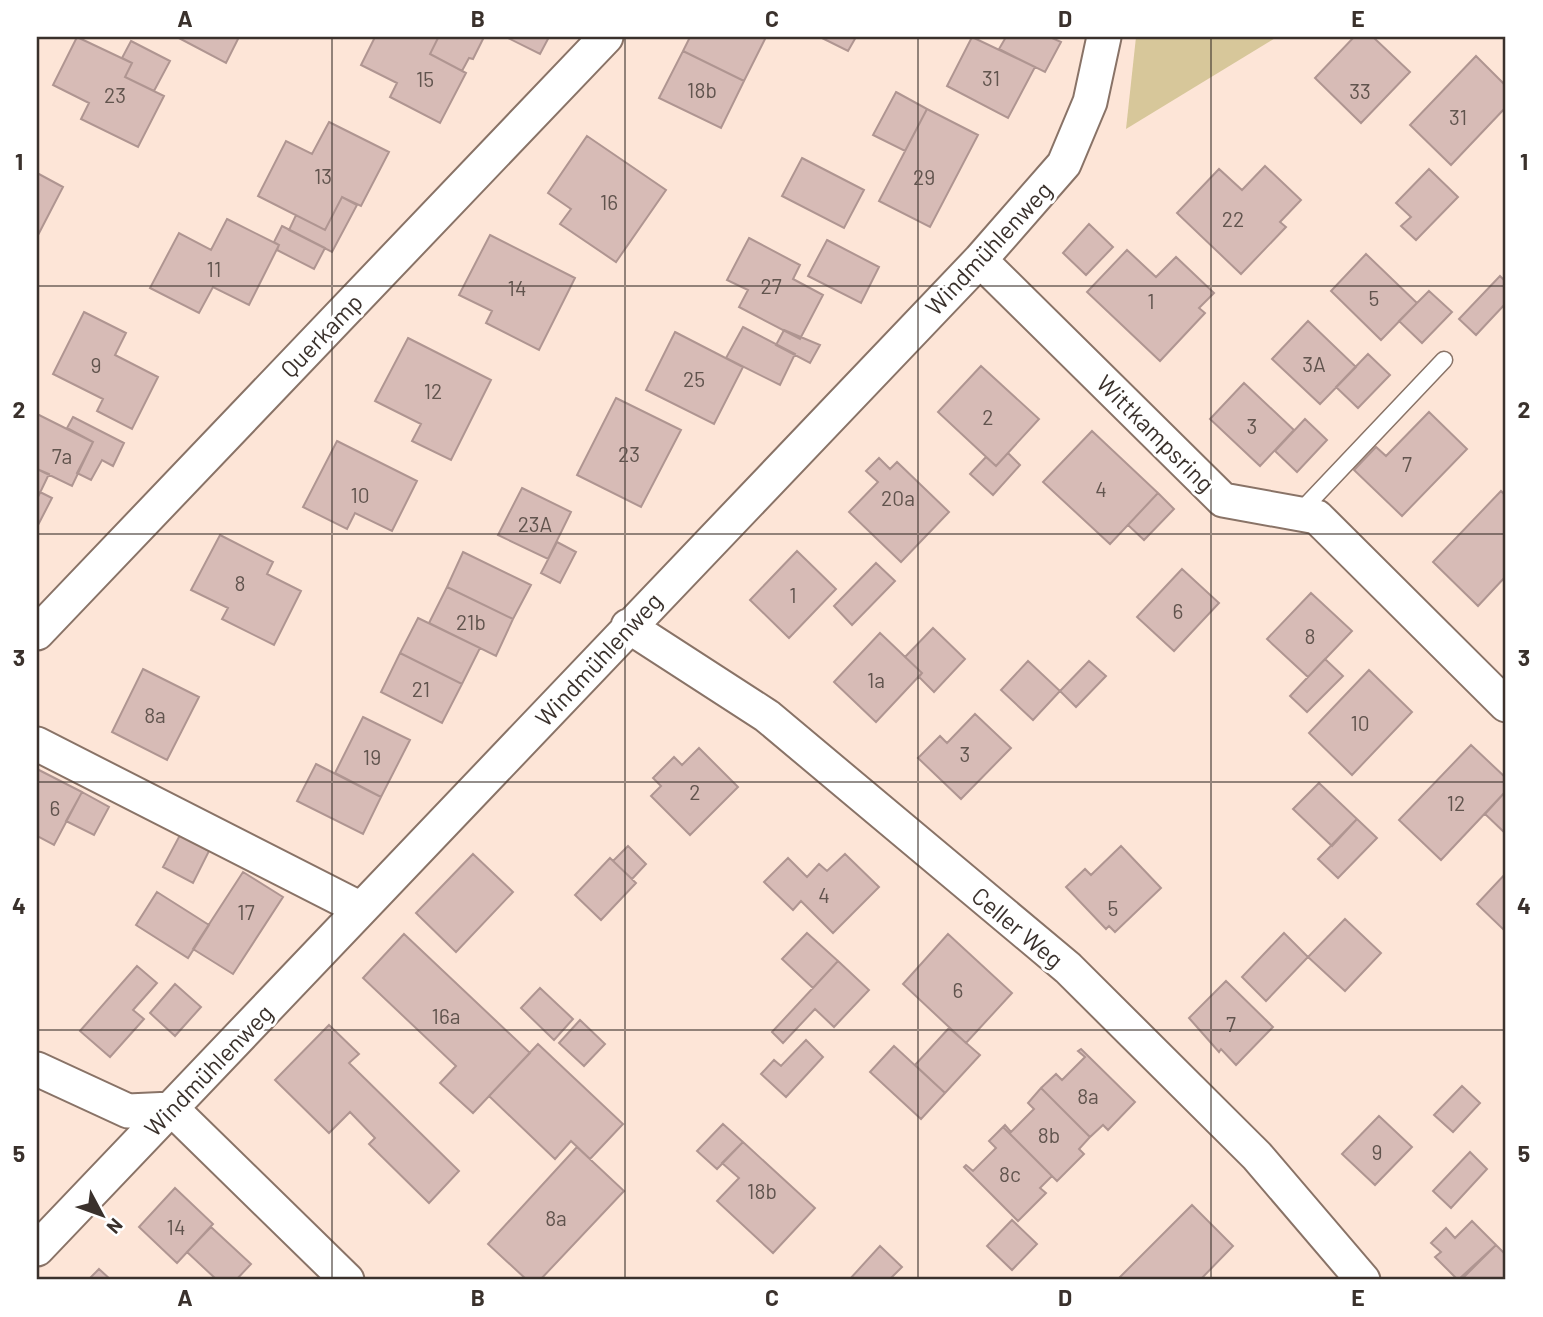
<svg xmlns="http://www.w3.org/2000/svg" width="1543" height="1317" font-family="Barlow,sans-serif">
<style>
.green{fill:#d7c79a}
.building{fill:#d7bbb6;stroke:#af9591;stroke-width:2}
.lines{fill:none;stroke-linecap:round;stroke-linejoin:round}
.service-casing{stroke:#897367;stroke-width:19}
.minor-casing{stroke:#897367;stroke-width:37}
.service{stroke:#fff;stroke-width:16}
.minor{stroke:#fff;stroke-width:33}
.grid{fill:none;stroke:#3a312c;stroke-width:2;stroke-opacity:0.55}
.labels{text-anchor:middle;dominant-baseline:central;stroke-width:6;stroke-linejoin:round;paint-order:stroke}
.number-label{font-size:21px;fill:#61544e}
.street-label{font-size:24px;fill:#3a312c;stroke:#fff}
.neatline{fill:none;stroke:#3a312c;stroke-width:2.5}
.grid-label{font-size:23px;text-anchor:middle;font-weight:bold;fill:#3a312c}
</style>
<rect width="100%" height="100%" fill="#fde5d7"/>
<path class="green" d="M1136,37H1277L1126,129Z"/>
<path class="building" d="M77,37L132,63L125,77L164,96L138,147L81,119L89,103L53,85Z
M177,37H239L226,63Z
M375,37H435L438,38L430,54L466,73L440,123L390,97L397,83L361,65Z
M435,37H484L473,59L469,58L462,71L430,54L438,38Z
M506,37H549L540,54Z
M690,37H766L744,81L683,51Z
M820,37H856L848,51Z
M972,37L1035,67L1008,118L947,86Z
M1006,37H1050L1061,42L1045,72L999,49Z
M1354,37H1373L1410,72L1361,123L1315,78Z
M131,41L170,61L154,91L125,77L132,63L122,58Z
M683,51L744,81L721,128L659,98Z
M1476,56L1506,86V107L1451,165L1410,125Z
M896,92L927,109L905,151L873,135Z
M927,109L978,135L930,227L879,201Z
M329,122L389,152L361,206L342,197L325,230L258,196L286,141L312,154Z
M587,136L666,190L616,262L560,224L571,209L548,193Z
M802,158L864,190L844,228L782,196Z
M1265,166L1301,200L1280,222L1286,227L1241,274L1177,213L1219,169L1242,190Z
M1429,169L1458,197L1416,240L1401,226L1411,217L1396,203Z
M37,173L63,187L37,237Z
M342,197L357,205L332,252L289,230L296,215L325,230Z
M227,219L279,245L249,305L213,287L199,313L150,288L179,233L211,250Z
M1089,224L1113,247L1086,275L1063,253Z
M282,226L325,248L314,269L277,250L279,245L274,242Z
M490,235L575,278L539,350L486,323L492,311L459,295Z
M749,238L800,265L793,279L823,295L800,339L739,307L748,290L727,280Z
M827,240L879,267L861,303L808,276Z
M1127,250L1156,277L1176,257L1214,293L1199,308L1205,313L1160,361L1087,292Z
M1366,254L1417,303L1381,340L1331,291Z
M1500,276L1506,282V303L1476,335L1459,319Z
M1429,291L1452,312L1422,343L1399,321Z
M84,312L126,333L115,355L158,377L132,429L97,411L103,399L53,374Z
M1308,321L1356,367L1320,404L1272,359Z
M743,327L795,354L780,385L726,358Z
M784,330L820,345L810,363L776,345Z
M675,332L743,367L714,424L646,390Z
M408,338L491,380L451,460L412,441L421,424L375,401Z
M1368,354L1390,375L1358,408L1336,387Z
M981,366L1039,419L996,466L938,412Z
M1244,383L1294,430L1260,466L1210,419Z
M616,398L681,430L641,507L577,475Z
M1429,412L1467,449L1402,516L1354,470L1376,447L1386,456Z
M37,414L93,442L72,486L37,469Z
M73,417L124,443L113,466L102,460L91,480L77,473L93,442L67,428Z
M1305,419L1327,440L1297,472L1275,451Z
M1092,431L1158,493L1110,544L1043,482Z
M337,441L417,481L392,531L355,513L347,529L303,507Z
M1008,453L1020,465L993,495L970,474L986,457L996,466Z
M879,458L890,469L897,462L949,512L901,562L849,512L878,482L866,471Z
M37,469L49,474L37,499Z
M522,488L571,512L548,559L498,535Z
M1501,491L1506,496V576L1478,606L1433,562Z
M40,492L52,498L37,527V499Z
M1158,493L1174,509L1144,540L1128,525Z
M220,535L273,562L267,574L301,591L274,645L222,619L228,608L191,590Z
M557,542L576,552L560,583L541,573Z
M797,551L836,589L789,638L750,600Z
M463,552L531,585L513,619L447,587Z
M876,563L895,581L852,625L834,606Z
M1182,569L1219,603L1174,651L1137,617Z
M447,587L513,619L496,656L429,623Z
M1311,593L1352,631L1308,677L1267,639Z
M418,618L480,648L462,684L400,653Z
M933,628L965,659L934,692L919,677L922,673L905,657Z
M880,633L922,673L876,722L834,682Z
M400,653L462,684L442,723L381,692Z
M1325,659L1343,676L1307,712L1290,696Z
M1028,661L1060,691L1033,720L1001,690Z
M1089,661L1106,676L1076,707L1060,691Z
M143,669L199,697L167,760L112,732Z
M1369,670L1412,712L1352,775L1309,733Z
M975,714L1011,748L961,799L918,758L940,736L947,743Z
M363,717L410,740L381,797L335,773Z
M1471,745L1506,778V791L1441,860L1399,820Z
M699,748L738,787L690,835L651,796L661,786L653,778L674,757L682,765Z
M316,764L381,797L363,834L297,801Z
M37,769L82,792L54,845L37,836Z
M1319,783L1357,819L1332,846L1293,809Z
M1506,791V831L1505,833L1485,814Z
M82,792L109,807L94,835L66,821Z
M1357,819L1377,838L1338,878L1318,859Z
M180,835L209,851L193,883L163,867Z
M628,846L646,864L632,879L613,861Z
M1121,846L1161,888L1115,932L1109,926L1106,929L1066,887L1085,869L1091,875Z
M473,854L513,892L456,952L416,913Z
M845,854L879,887L833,933L801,901L793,910L764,882L788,858L807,877L819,864L827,871Z
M610,858L636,883L601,920L575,895Z
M243,872L283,897L233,974L193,949Z
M1506,873V932L1477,904Z
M157,892L209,925L188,958L136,925Z
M1345,919L1381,953L1345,991L1308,957Z
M807,933L838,961L813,988L782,959Z
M1284,933L1308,957L1266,1001L1242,977Z
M404,934L530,1053L473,1113L440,1083L456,1066L363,978Z
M948,934L1012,993L966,1043L903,984Z
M838,961L869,990L834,1027L815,1009L783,1043L772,1032Z
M137,966L157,983L133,1010L144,1019L110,1057L80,1031Z
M1226,981L1273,1027L1236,1065L1221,1049L1219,1052L1189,1018Z
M175,984L201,1007L175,1036L150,1013Z
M540,988L573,1019L554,1040L521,1008Z
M580,1020L605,1044L584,1066L559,1043Z
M329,1025L359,1054L349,1063L459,1171L429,1203L369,1144L375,1138L350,1112L329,1133L275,1080Z
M949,1028L980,1055L945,1093L915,1065Z
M806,1040L823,1057L786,1097L761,1074L774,1060L781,1066Z
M538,1044L623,1124L590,1159L571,1141L555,1159L489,1096Z
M894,1046L945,1093L921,1119L870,1072Z
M1081,1049L1135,1102L1108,1130L1103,1125L1090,1137L1041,1088L1056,1074L1062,1080L1085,1057L1078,1051Z
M1462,1086L1480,1103L1453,1132L1434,1115Z
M1041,1088L1090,1137L1079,1149L1084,1154L1057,1181L1003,1127L1005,1125L1011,1132L1034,1109L1028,1103Z
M1379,1116L1412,1147L1375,1185L1342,1154Z
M723,1124L743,1142L717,1169L697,1151Z
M1003,1127L1052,1176L1040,1188L1046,1193L1018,1221L964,1167L966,1165L973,1171L996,1148L989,1141Z
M743,1142L815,1208L773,1253L717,1201L739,1178L722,1163Z
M577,1147L624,1191L540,1280H527L488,1244Z
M1470,1152L1487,1169L1451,1208L1433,1191Z
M175,1188L213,1224L177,1263L139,1227Z
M1192,1205L1233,1246L1200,1280H1117Z
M1012,1220L1037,1244L1012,1270L987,1246Z
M1472,1221L1496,1245L1458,1280L1435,1257L1441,1252L1431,1243L1446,1228L1455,1238Z
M211,1227L251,1264L236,1280H217L187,1252Z
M1496,1245L1506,1255V1280H1461Z
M880,1246L902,1267L889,1280H849Z
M99,1269L111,1280H88Z"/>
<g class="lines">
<g class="service-casing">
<path id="service" d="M1299,513L1444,360"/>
</g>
<g class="minor-casing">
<path id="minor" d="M980,260L1223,500L1317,517L1506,705
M628,626L767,716L1068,968L1257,1156L1363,1280
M37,633L606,37
M37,744L361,909
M37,1069L128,1111L172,1109L347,1280
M37,1249L980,260L1064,164L1090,102L1104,37"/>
</g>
<use href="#service" class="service"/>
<use href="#minor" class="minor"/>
</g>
<path class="grid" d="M332,37V1280M625,37V1280M918,37V1280M1211,37V1280M37,286H1506M37,534H1506M37,782H1506M37,1030H1506"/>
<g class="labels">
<g class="number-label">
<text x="991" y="77">31</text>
<text x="425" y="78">15</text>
<text x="702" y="89">18b</text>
<text x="1360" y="90">33</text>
<text x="115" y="94">23</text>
<text x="1458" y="116">31</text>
<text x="323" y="175">13</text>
<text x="924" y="176">29</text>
<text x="609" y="201">16</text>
<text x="1233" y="218">22</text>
<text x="214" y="268">11</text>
<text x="771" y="285">27</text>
<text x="517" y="287">14</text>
<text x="1374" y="297">5</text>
<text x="1151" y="300">1</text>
<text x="1314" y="363">3A</text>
<text x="96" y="364">9</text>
<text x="694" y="378">25</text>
<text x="433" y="390">12</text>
<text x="988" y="416">2</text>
<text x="1252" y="425">3</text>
<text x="629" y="453">23</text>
<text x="62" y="455">7a</text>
<text x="1407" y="463">7</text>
<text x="1101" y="488">4</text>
<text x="360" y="494">10</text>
<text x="898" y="497">20a</text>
<text x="535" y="523">23A</text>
<text x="240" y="582">8</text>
<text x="793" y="594">1</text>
<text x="1178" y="610">6</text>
<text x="471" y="621">21b</text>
<text x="1310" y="635">8</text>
<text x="876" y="679">1a</text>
<text x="421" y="688">21</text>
<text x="155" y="714">8a</text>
<text x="1360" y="722">10</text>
<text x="965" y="753">3</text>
<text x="372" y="756">19</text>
<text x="695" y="791">2</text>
<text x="1456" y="802">12</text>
<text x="55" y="807">6</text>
<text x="824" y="894">4</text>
<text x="1113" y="907">5</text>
<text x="246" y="911">17</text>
<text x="958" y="989">6</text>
<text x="446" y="1015">16a</text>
<text x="1231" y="1023">7</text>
<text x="1088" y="1095">8a</text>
<text x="1049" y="1134">8b</text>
<text x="1377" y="1151">9</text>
<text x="1010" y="1173">8c</text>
<text x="762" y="1190">18b</text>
<text x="556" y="1217">8a</text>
<text x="176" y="1226">14</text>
</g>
<g class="street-label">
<text transform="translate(988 248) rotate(-47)">Windmühlenweg</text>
<text transform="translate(321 335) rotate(-46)">Querkamp</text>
<text transform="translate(1156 433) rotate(45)">Wittkampsring</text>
<text transform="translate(598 659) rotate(-47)">Windmühlenweg</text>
<text transform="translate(1018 927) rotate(40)">Celler Weg</text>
<text transform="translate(208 1070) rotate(-46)">Windmühlenweg</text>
</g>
</g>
<rect width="1543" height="1317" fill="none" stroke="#ffffff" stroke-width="77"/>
<g transform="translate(102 1215) rotate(131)" stroke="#ffffff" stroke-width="5" paint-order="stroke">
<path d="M0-5L12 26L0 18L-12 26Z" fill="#3a312c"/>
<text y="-10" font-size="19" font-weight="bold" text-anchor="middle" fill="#3a312c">N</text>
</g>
<rect x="38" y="38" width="1466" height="1240" class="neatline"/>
<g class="grid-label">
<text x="185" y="27">A</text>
<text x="478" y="27">B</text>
<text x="772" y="27">C</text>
<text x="1065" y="27">D</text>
<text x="1358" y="27">E</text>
<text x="19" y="170">1</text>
<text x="1524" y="170">1</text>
<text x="19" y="418">2</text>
<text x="1524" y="418">2</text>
<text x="19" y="666">3</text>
<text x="1524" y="666">3</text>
<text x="19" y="914">4</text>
<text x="1524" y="914">4</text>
<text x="19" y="1162">5</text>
<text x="1524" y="1162">5</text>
<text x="185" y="1306">A</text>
<text x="478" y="1306">B</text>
<text x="772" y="1306">C</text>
<text x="1065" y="1306">D</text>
<text x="1358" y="1306">E</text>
</g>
</svg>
